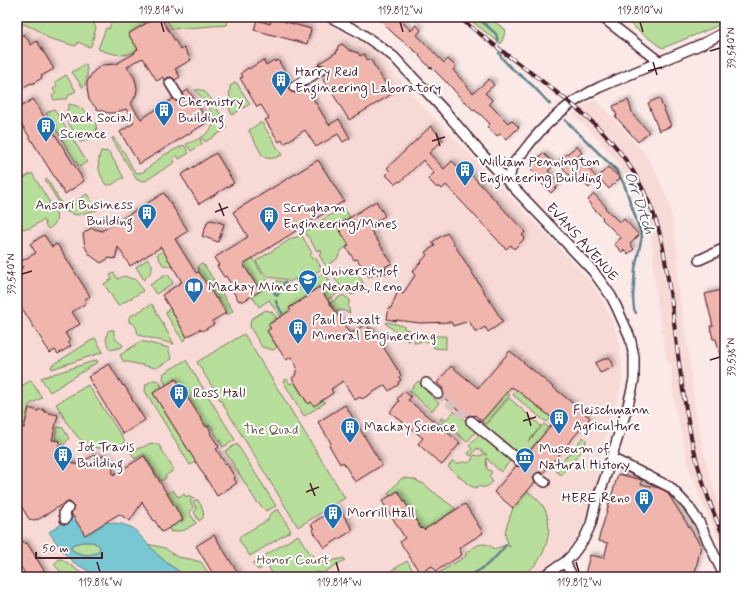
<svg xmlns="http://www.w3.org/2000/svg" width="742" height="594" font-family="Mynerve,sans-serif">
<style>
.built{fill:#f7d9d5}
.green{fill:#b7de9a;stroke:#807e62}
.water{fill:#78c8d4;stroke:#668490;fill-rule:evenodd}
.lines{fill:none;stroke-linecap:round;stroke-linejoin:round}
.stream{stroke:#668490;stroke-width:2.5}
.building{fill:#f0b5ac;stroke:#4a1f2b;filter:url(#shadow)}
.minor-tunnel{stroke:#d7c1c1;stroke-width:9;stroke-dasharray:9 4.5;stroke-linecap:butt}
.minor-casing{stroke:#4a1f2b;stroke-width:12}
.minor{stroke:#fff;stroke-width:9}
.rail-casing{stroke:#4a1f2b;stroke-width:4}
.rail{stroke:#fff;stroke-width:2.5;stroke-dasharray:8;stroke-linecap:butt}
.ticks{fill:none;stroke:#4a1f2b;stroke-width:1.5}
.labels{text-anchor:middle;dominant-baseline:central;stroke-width:4;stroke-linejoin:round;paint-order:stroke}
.poi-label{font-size:14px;fill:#4a1f2b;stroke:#fff;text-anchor:start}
.street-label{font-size:14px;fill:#4a1f2b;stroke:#fff}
.park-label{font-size:14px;fill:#6b584c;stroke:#fff}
.water-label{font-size:15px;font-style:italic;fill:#5a5a66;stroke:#fff}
.neatline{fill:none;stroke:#4a1f2b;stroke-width:1.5}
.ticks-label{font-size:10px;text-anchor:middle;fill:#4a1f2b}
</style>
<defs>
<filter id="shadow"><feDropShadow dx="2.5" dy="-2.5" stdDeviation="2" flood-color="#0004"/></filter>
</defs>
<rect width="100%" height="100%" fill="#fae9e6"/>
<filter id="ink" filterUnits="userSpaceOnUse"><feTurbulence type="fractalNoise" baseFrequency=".025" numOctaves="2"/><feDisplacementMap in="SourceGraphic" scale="8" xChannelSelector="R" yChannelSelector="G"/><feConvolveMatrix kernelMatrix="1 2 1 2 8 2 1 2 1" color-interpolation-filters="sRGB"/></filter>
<g filter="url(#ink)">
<path class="built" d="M17,17H318L334,27L358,40L372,49L381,56L393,73L408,88L412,95L452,136L590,281L602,300L611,319L618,337L622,366V378L620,389L604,444L596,464L600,471L586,517L580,531L574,541L566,551L558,558L530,577H17Z
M596,100L641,149L647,157L656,173L666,196L670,207L678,258L677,284L688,350L695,409L708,472L715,493L725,517V554L701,498L696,485L695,479L692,478L691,477L679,422L675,408L671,363L667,362L663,336L656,297L653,259L654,250L647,221L635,189L616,159L596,136L573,115L584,106Z"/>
<path class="green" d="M17,17H28L29,18L30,17H96L94,24L96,28L91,46L89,47L78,42L76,46L48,38L36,29L23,24L17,19Z
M123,17H141L145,24L128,34L138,49C126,59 111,54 98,49L106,28L109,29C113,17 112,20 123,17Z
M164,17H229L227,25L172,29Z
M466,17H488L506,30L501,44Z
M621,17H718L723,21L715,27L663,48L659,46Z
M86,64C88,73 88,80 83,88L72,72Z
M66,75L76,91L69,95L67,99H61L54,100L52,96L56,93L53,89L57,86L55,82Z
M236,82L250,104L232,115L229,108L230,86Z
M195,90C199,89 202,90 205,92C209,94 225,121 226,125C226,126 226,128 226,129L205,142L203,139L200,140L202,144L191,151L186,144C223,131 219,116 195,90Z
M69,104C90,107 113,135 80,142L63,114L67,111Z
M54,109L87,162L79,167L46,113Z
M260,123H262L282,155C275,158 267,161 262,155L249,131V130Z
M113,137L124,152L133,169L137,173L143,172L164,155L184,145L189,153L179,159L177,155L173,158L175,162L145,181L137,180L112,139Z
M101,151L109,152L124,178C116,179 116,186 106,185C99,173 96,165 101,151Z
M32,173L56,213C58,221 55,225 48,229L45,225L46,224L43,220L29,229L28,228L26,229L25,228L23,229V228L17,231V228L21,225V224L18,225H17V182Z
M47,179L64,208L87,194L97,210L77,215L69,213L63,209L45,180Z
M343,207L350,217L337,226L349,245L341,251L337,259L326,266L319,255L322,253L320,249L317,251L305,232L311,228V227Z
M301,234L312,253L310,255L312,259L315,257L322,269L298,283L295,279L289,282C284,278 280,279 274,278C265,278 260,268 256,261L294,237L295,238Z
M181,248L167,257L174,267L163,265L157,255L166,249Z
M253,258C258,266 261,275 269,281V283L259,289L243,264Z
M148,259L153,266C151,272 149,275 144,280L136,267Z
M201,263L205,266L233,311L227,315L217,298L216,299L199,272C198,268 197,266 201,263Z
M345,270C356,271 364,279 366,291H358L352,295L343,289L331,274Z
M114,273L118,279L124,276L136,280L143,291L118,306L104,284L112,279L110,275Z
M324,273L325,274L331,283L340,292L327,300L319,287L309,293L310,295L290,307L291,310L280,317L269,300L259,307L252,296L277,281C285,281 288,284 291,290L296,287L298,289Z
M167,274L169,276L173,283L156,294L150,285Z
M343,295L350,300L348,306L350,313L342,310L335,312L330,303Z
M152,304L174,344L138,335C137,328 136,324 129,322V317Z
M170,308L187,337L183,341L166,314L167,311Z
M266,310L272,312L277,319L269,324L271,328L267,331L277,347L273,350L262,347L250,327L251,319Z
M387,322L404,326V329L410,330L409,342L386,324V323Z
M110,330H114C113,338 117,341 123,345L122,347L111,350C106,344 105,339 108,331Z
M415,333L428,334V342C422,340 419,343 414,343Z
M244,334L345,498L298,527L197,362Z
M433,336H446V349L434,348L433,345Z
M95,338L103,352L52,369L51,366Z
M141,341L169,348V352L172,359L156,368L123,361L120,355Z
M97,360L98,362L50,392L41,378Z
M186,360L235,440L223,447L210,425L206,427L176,379L166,385L163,379L164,373Z
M287,379L290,384L294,382L308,404L311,402L323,400L325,403L304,416L283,381Z
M31,380L42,398L29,405L24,428L17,426V389Z
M154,380L159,381L162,387L153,393L196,462L190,465L145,391L146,384Z
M418,381L428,389L426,391L439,403L432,411L409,391Z
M88,385L125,441L124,446C82,456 75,435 56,404Z
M517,390L552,418L546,422L513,395Z
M506,392L510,395L485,424L482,421Z
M509,398L541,426L528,442L544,424L549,428L524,457L518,453L512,452L484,427Z
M454,411L477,430L467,442L440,419L442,417L446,420Z
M57,427L63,428L69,438L64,445L59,444L60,441L55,440Z
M480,433L508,456L510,461L501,472L489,461L487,458L486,460L487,469L492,472L489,476L493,482C489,486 484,489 478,486L475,488L469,485L448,467L453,461C459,466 458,462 463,462C465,462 466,463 468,463L472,460L473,456L474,455L479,456L484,454L487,455L477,448L471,456L468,454L472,449L469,446Z
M583,437L586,440L585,447L561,475L555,470Z
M151,443L159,445L174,470L165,476L166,478L161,481L144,454L135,459L130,451L143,447Z
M237,444L276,506L266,511L256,501L225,451Z
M402,478L413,479L424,484L431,490L456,509L424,530L422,528L421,529L398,491L390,496L388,493Z
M173,490L178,497L184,494L186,497L189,495L191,498H194L190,501L194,509L189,512L196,523L185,530L171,532L169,528L183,519L167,494Z
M527,491C533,495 539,500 543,506C554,523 548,549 536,564C531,569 525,573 519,577H419L431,570L434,574L440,572L466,556V552C476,546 484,539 494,549L506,545L510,547L506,538L505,533L507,525L513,508Z
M197,499C201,505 205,511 203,518L199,521L194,512L197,509L193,502Z
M278,509L291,531L250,556L239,540L240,536L268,520L270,514Z
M298,535C312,557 315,566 344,558L345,560L323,573L316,572L307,577H274L268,566H266L258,570L257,569L253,563Z
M82,542H92L99,545L100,547L99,551C92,557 78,555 71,549V546L74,544Z
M147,544L165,548L177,557L190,559L201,562L211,577H187L167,563L158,555Z
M59,559H62L77,570L89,577C71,577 66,580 54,564Z
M407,561L417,577H381Z"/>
<path class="water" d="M69,516L75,518L122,524L133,528L158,555L167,563L187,577H97L95,575L73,562L63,552L49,532L68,520ZM82,542H92L99,545L100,547L99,551C92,557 78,555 71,549V546L74,544Z"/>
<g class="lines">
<path class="stream" d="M477,17L496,34L498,41
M499,53C506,67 522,75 533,86C539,92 544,98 550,104
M565,120L616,170L624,184L642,236L635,269L633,298L634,309L636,313
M272,286L275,294L277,295
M277,296L285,282
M276,301L277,304L282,313
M464,577C482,572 495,559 506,545"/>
</g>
<path class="building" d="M157,17H160L181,50L184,48L191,60L175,69L180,77L175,80L173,78L170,77L167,78L165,80L163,77L157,81L143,58L134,62L127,67L134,77L136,83L137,89L136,95L131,104L141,119L173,99L176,101H181L183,98V93L188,90L208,122L139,164L120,132L134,123L126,109L114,113H108L97,109L89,100L87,88V82L93,72L98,68L103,65L116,64L135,53L134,52L138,49L128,34Z
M377,17H397L411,31L416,25L421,30L417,35L444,63L448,59L456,67L453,70L473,93L489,79L494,85L485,93L492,100L489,104L508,123L511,120L519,127L506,140L500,134L497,136L487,127L490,124L479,113H478L475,110L474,111L465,101L464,102L447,82V83L431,67L430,68L419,56L420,55L395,35Z
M272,18L311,29L307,44L254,30L257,20L270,24Z
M24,34L31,45L37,41L54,69L41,76L42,78L32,84L31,83L17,91V38Z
M342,44L349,50L358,53L360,56L364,54L368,61L370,59L392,94L349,120L328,86L327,87L323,79L326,77L325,75L327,70L326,67L323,65L318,64L337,52L338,46Z
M263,60L266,65L274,60L275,62L278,60L291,82L289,85L288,88L289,90L292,92L295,93L306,87L329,125L339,119L350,138L343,142L338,134L316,147L305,130L291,139L284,144L282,140L279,142L265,120L269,118L261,105L257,107L240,78L243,77L241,73L248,68L249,69Z
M659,98L671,126L659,131L648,103Z
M33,99L84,181L65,194L17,117V109Z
M628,100L633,115L649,132L638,142L615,116H617L613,106Z
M431,126L443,140L429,153L444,169L452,161L460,169L463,166L525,232L522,235L525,238L514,249L511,245L506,249L446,185L442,189L439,186L437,188L428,179L434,173L423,160L400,182L399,181L395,184L386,175L390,171L387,168Z
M577,146L582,153L577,157L598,179L589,188L582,182L581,183L580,181L576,185L558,161Z
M216,153L234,183L199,204L181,175Z
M543,153L555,164L548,171L560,184L551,193L542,184L543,182L529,167Z
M318,160L344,201L243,264L260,291L242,302L241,300L239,301L232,290L234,289L226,276L224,277L217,266L219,265L214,258L248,237L233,212Z
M608,167L620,178L609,189L598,177Z
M164,193L188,231L175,239L196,273L199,272L216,299L217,298L226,313L212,321L214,324L206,329L201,331L200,329L187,337L162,295L182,282L161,247L130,266L118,247L115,259L109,258L101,263L90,255L85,247L83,234L91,228L102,231Z
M594,194L606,207L605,208L620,223L624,219L639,235L630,244L634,249L628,254L624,250L622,252L614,244L621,238L602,219L603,218L591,206L588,200Z
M376,201L385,216L368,226L392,263L385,267L387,272L379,277L377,273L369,277L357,259L354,260L346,247L349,245L337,226Z
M212,220L224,224L218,242L202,236L208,221Z
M447,233L503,322L488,332L485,327L476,333L469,321L453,326L451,322L420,323L396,320V321L387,319L389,308H391L398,291L403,294L415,275L412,272L427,255L425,252L435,246L432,242Z
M44,235L52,247L57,244L90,296L84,300L86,303L72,312L80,324L65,333L70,341L68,342L71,346L58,354L55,350L50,353L17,300V271L23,267L20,262L36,253L30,244Z
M319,287L350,334L366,324L370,330L372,329L401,375L399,377L401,380L398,382L399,384L389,391L385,385L362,399L360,397L355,400L343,381L331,389L333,393L314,406L311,402L308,404L292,378L295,376L297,367L291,357L286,360L267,331L271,328L268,325L291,310L289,308L310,295L309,294Z
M725,289V364H722L716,339H713L710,326H713L705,294Z
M510,351L590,418L543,473L539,472L534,474L533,478L535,482L513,508L494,492L516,466L521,467L524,465L525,462L524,458L554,422L551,420L552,418L517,390L511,387L482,421L475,415L474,416L469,415L467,417L443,397L444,394L442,389L443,388L437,383L451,366L478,388Z
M609,357L614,367L600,373L595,363Z
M109,364L123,386L124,385L132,398H131L145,420L123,434L88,377Z
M176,379L206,427L208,426L211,432L210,433L219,447L216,449L226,465L227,464L235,478L234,479L237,483L217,496L153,393Z
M404,391L411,397L408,400L460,443L442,465L418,444L423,438L390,412L399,401L397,399Z
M345,405L382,465L355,482L343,462L340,464L329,445L331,443L318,422Z
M29,408L38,411L41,409L44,410L45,412L58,415L52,440L60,441L57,454L67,459L75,464H76L77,465L94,455L108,457L112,461L113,475L144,456L183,520L162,532L155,521H154L142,502L130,521L119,514L85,535L71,513L74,510V507L72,504L70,502H66L39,519L33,520L29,519L17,499V426L24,428Z
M618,474L642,480L641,484L659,488L667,492L701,546L694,577H587L585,574L590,555L604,558L608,543L598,541Z
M398,491L421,529L422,528L424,530L465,504L483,533L459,548L462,555L436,571L432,566L420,573L400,542L405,538L382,501Z
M338,507L353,530L324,548L312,529H314L311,524Z
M214,535L236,570L241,577H215L196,546Z
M23,541L25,544L27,543L48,577H27L17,560V544Z"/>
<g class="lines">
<path class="minor-tunnel" d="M438,393L471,421
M519,461L539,478"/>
<g class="minor-casing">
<path id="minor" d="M330,17L359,32L378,45L394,57L407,71L443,109L480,152L593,271L611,296L617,308L629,335L631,342L634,357V379L632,389L628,405L604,481L596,502L591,524L584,539L573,554L565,562L542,577
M602,17L660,62
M170,83L178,96
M294,87L321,70
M509,183C510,178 510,172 512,167C513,162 519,157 523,152C543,125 568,102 600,87L704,43L725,32
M699,260L725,248
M426,383L438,393
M471,421L519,461
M611,458L648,476L670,487L688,506L699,522L721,569L725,574
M539,478L545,482
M65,519L66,517L64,514V512L68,508
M565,562L573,577"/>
</g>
<use href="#minor" class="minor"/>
<g class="rail-casing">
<path id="rail" d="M458,17C483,36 508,56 534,75C564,98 596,121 619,151C639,177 653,207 661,238C666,260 668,282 672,305C676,340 680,375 686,409C693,455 706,498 725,540"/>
</g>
<use href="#rail" class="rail"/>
</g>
</g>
<path class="ticks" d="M161,22L164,32M400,22L403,32M640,22L643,32M710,51L720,48M653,62L657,75M648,71L662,67M436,133L440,146M432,141L445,137M219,203L224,216M215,212L228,207M22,274L32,271M710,360L720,357M527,412L531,426M523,421L536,417M310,483L315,496M306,492L319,487M97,562L100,572M336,562L339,572M576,562L579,572"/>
<defs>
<g id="building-pin" transform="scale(1)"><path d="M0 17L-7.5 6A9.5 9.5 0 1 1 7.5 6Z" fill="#1f6fb2" stroke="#fff"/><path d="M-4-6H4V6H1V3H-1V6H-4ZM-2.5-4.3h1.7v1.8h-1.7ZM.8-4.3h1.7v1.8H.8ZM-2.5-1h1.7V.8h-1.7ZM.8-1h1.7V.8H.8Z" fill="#fff"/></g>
<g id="university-pin" transform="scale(1)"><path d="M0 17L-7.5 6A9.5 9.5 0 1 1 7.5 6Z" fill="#1f6fb2" stroke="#fff"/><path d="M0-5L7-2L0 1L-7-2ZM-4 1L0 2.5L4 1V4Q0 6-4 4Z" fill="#fff"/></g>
<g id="library-pin" transform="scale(1)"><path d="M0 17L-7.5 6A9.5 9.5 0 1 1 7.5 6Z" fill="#1f6fb2" stroke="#fff"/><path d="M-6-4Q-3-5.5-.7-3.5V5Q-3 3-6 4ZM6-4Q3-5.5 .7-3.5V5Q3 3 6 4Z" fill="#fff"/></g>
<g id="museum-pin" transform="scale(1)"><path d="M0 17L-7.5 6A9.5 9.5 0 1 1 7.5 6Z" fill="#1f6fb2" stroke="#fff"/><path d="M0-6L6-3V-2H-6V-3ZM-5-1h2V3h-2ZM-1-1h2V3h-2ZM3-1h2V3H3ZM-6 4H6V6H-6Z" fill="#fff"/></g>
</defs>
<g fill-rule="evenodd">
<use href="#building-pin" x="281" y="80"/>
<use href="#building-pin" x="164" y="110"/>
<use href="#building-pin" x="46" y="126"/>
<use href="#building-pin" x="465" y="170"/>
<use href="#building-pin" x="147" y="213"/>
<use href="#building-pin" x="269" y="216"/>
<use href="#university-pin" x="308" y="279"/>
<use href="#library-pin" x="194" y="287"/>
<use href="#building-pin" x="298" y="328"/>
<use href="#building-pin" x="179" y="393"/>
<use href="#building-pin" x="559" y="418"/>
<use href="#building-pin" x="350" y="427"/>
<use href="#building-pin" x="63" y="455"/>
<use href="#museum-pin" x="525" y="457"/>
<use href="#building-pin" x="644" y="498"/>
<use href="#building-pin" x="333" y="513"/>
</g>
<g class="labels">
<g class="poi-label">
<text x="295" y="72">Harry Reid<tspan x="295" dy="16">Engineering Laboratory</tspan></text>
<text x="178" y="102">Chemistry<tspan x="178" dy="16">Building</tspan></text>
<text x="60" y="118">Mack Social<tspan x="60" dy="16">Science</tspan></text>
<text x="479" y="162">William Pennington<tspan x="479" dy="16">Engineering Building</tspan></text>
<text x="133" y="205" text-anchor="end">Ansari Business<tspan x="133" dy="16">Building</tspan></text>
<text x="283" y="208">Scrugham<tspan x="283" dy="16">Engineering/Mines</tspan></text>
<text x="322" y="271">University of<tspan x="322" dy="16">Nevada, Reno</tspan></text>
<text x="208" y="287">Mackay Mines</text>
<text x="312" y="320">Paul Laxalt<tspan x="312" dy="16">Mineral Engineering</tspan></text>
<text x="193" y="393">Ross Hall</text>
<text x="573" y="410">Fleischmann<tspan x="573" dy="16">Agriculture</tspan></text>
<text x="364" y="427">Mackay Science</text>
<text x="77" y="447">Jot Travis<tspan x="77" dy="16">Building</tspan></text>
<text x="539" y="449">Museum of<tspan x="539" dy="16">Natural History</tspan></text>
<text x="630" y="498" text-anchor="end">HERE Reno</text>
<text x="347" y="513">Morrill Hall</text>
</g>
<g class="street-label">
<text transform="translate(582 242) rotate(48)">EVANS AVENUE</text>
</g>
<g class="park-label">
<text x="271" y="430">The Quad</text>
<text x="293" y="560">Honor Court</text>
</g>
<g class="water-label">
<text transform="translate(639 203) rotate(71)">Orr Ditch</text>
</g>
</g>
<rect width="742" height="594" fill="none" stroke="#fff" stroke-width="44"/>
<path d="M36 552v6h66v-6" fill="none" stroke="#4a1f2b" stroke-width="2"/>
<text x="42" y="552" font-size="12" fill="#4a1f2b" stroke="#ffffff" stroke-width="3" paint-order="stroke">50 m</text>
<rect x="22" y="22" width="698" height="550" class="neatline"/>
<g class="ticks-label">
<text x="161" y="14">119.814°W</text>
<text x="400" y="14">119.812°W</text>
<text x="640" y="14">119.810°W</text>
<text transform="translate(731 48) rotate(-90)" y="4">39.540°N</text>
<text transform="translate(11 274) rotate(-90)" y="4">39.540°N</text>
<text transform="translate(731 357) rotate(-90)" y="4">39.538°N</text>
<text x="100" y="586">119.816°W</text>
<text x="339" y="586">119.814°W</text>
<text x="579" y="586">119.812°W</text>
</g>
</svg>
